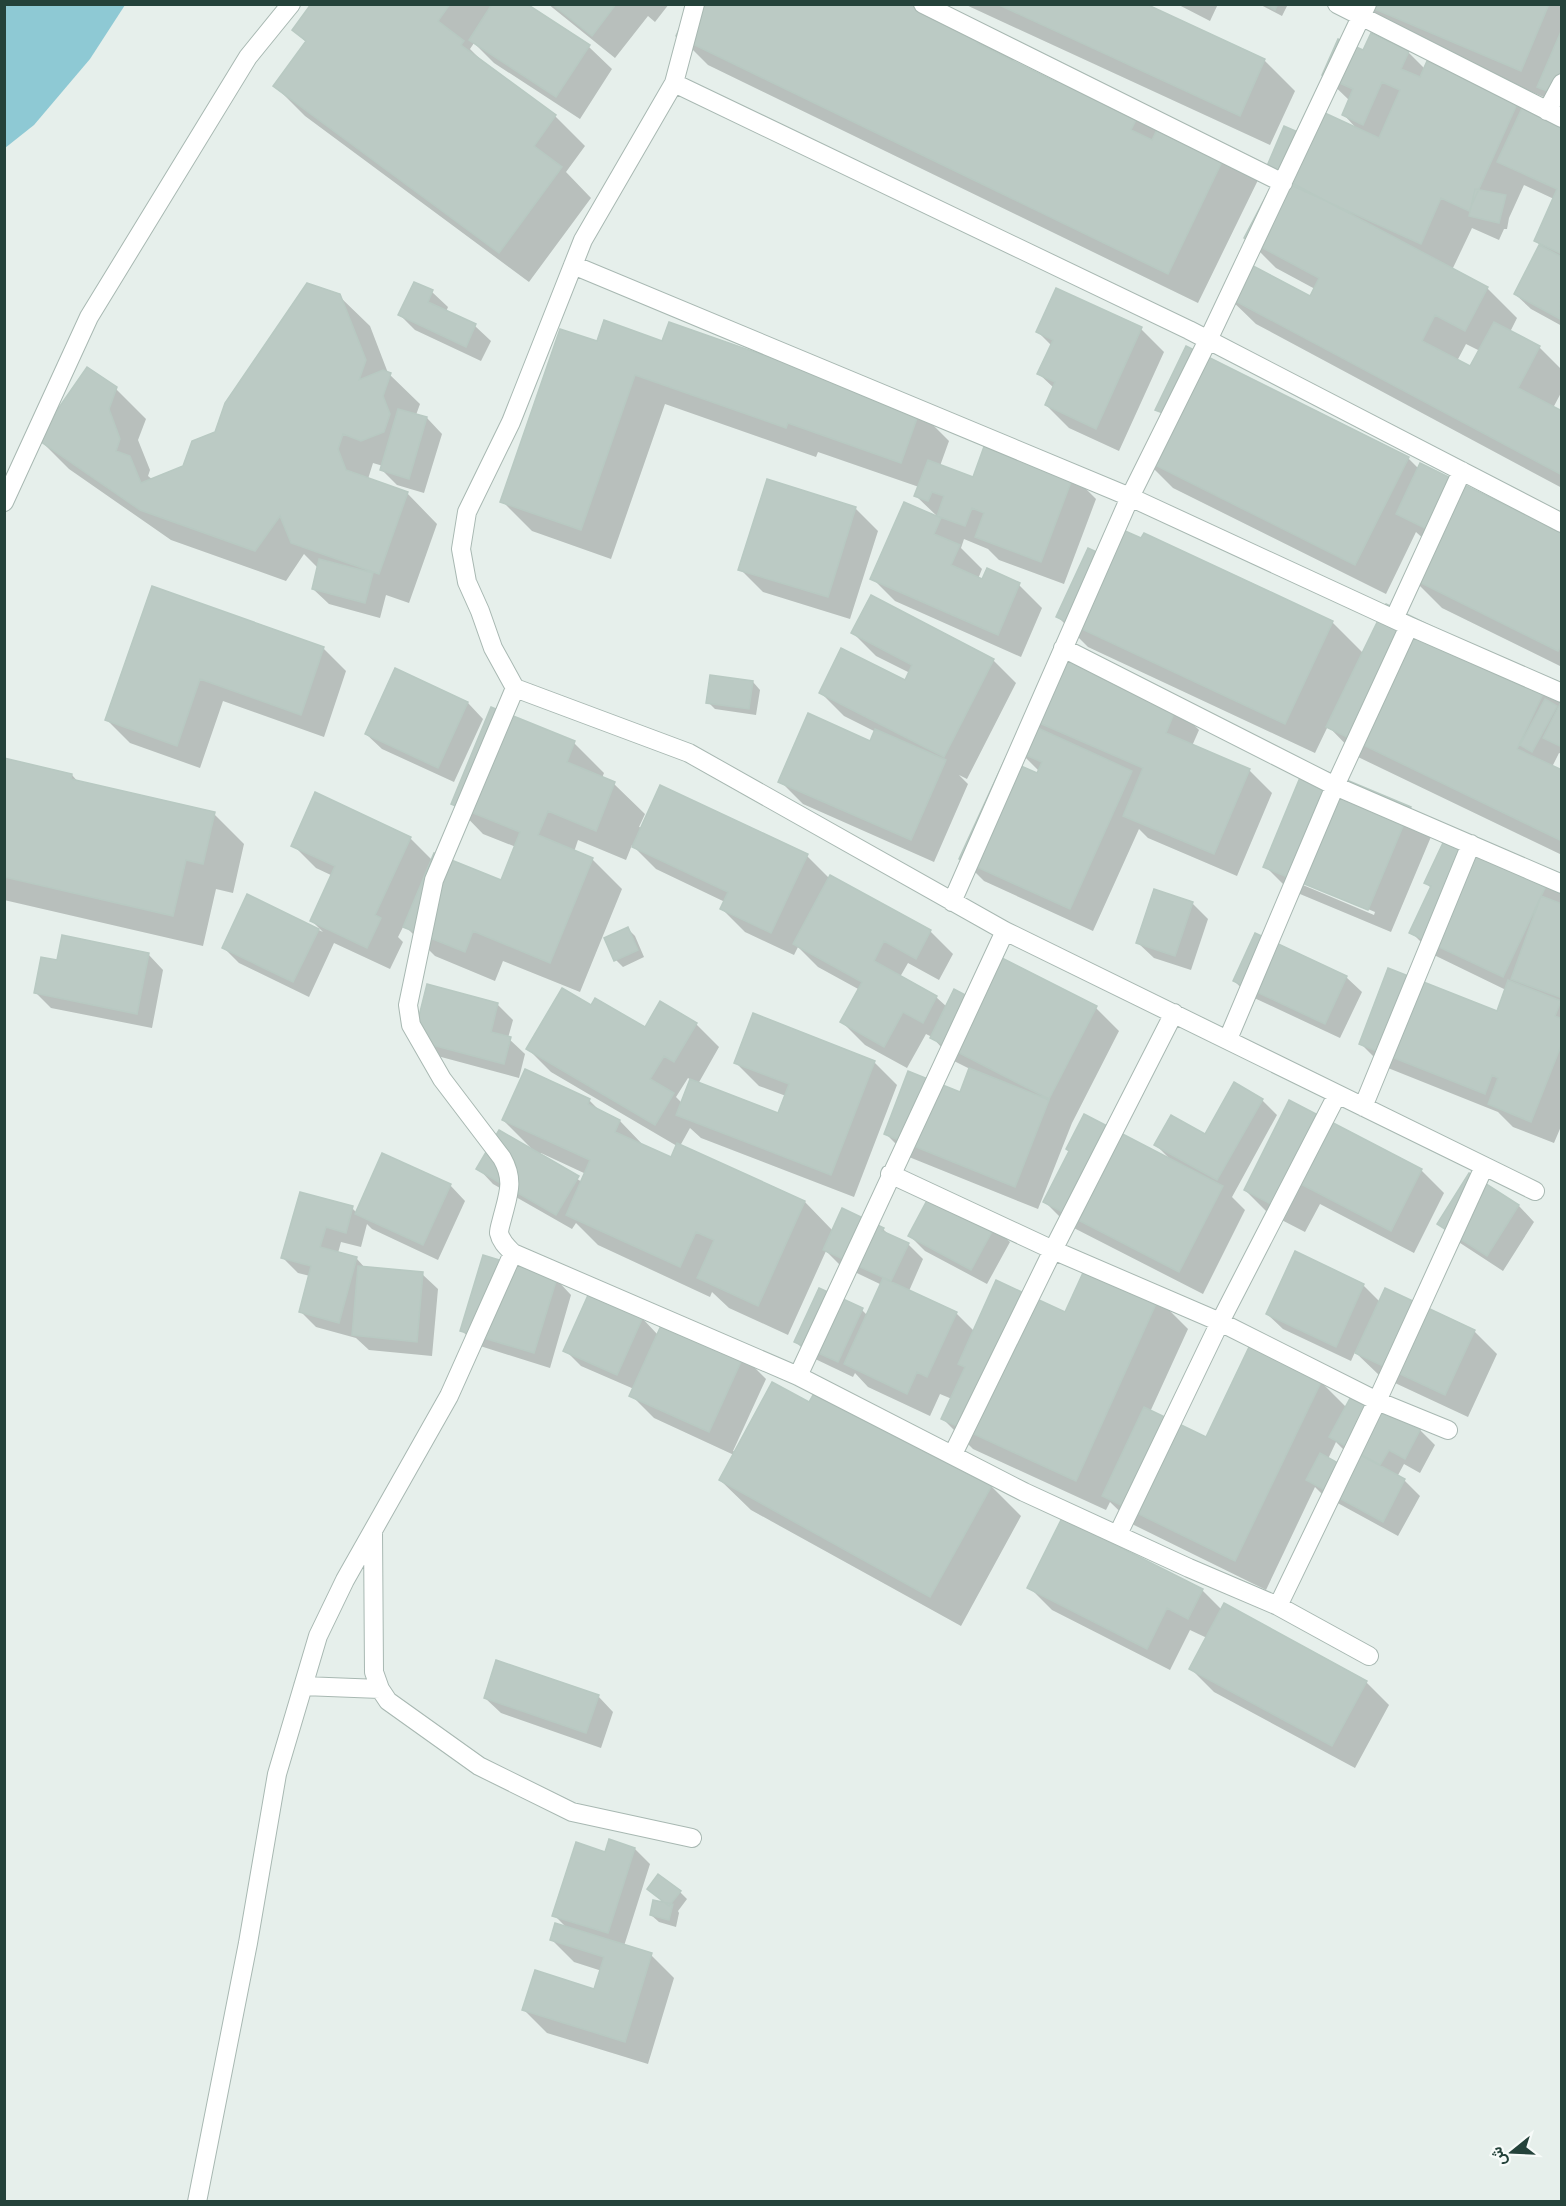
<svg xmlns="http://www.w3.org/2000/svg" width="1566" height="2206" font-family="'IBM Plex Sans',Vazirmatn,sans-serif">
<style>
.water{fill:#8ec9d4}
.shadow{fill:#0003;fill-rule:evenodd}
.building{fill:#bbcac4;stroke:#b8c9c2;stroke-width:1.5}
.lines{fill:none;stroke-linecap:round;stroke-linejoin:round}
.minor-casing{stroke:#a8b8b2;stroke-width:20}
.minor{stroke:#fff;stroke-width:18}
</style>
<rect width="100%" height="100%" fill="#e6efeb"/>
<path class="water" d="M5,4L125,5L90,59L34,125L5,148Z"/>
<path class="shadow" d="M313,4H525L589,47L612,69L580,119L494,63L474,43L470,49L486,65L555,116L585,146L566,172L591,198L529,282L305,116L275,86L307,43L294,30Z
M548,4H669L655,22L648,16L615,58Z
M935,4L1014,58L1013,62L1057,84L1064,68L1259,178L1198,303L708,65L678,35Z
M964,4H1143L1265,61L1295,91L1270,145Z
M1177,4H1218L1210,21Z
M1259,4H1288L1282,16Z
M1364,4H1562V109L1553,101L1393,33Z
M1364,52H1408L1425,69L1517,104L1523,110L1562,125V326L1531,309L1515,294L1541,246L1536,241L1554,199L1524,185L1509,218L1507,229H1504L1499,240L1472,228L1452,270L1487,288L1517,318L1510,332L1539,347L1562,370V391L1553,408L1562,413V488L1256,324L1225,294L1310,298L1315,289L1276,268L1246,238L1301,135L1358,130L1344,115L1350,101L1323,75ZM1466,344L1480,351L1471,368L1457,361Z
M415,284L432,292L448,307L446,312L475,326L491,341L481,361L415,330L400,315Z
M1057,290L1141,329L1164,352L1119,451L1069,428L1046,405L1054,388L1039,374L1052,346L1038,332Z
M339,296L370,326L388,373L420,404L416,415L427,418L442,434L424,493L397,485L382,470L383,466L373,463L368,479L407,493L437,524L409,603L386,595L380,618L329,604L313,589L318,568L304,554L286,581L171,540L69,469L39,439L116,389L146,419L138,440L150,470L148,476L153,480L185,468Z
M598,343H663L919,411L949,441L940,466L974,479L1073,476L1096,499L1064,584L999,560L988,549L964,539L961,548L982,569L978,579L983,581L987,570L1019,585L1042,608L1021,657L895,601L872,578L939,518L916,496L919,487L818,452L816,457L665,404L611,559L532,531L502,501Z
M1157,409L1408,458L1419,469L1562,534V667L1442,608L1412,578L1428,543L1416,532L1386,594L1173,488L1143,458L1164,416Z
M855,508L878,531L850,619L763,592L740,569Z
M153,588L323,648L346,671L324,737L223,701L200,768L130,743L107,720Z
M1058,617L1332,622L1363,653L1562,698V754L1559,753L1552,767L1562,772V855L1358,757L1328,726L1315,753L1088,647Z
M853,633L993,660L1016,683L967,779L959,775L968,784L934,862L803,804L780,781L871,743L876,732L844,716L821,693L905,682L910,673L876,656Z
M396,670L468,703L483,719L454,782L382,749L366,734Z
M753,682L760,690L756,715L715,709L708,702Z
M1176,707L1199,730L1192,746L1249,770L1272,793L1237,876L1148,838L1139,829L1093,931L984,881L961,858L1037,775L1039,771L1018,750L1043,732L1029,718Z
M574,743L604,773L602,778L614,784L645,814L639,827L807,856L830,879L930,931L953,954L939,980L908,963L900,977L936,997L947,1007L968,998L1096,1008L1119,1031L1072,1123L1038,1209L909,1157L886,1134L961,1094L970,1069L954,1061L932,1037L926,1034L907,1068L865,1045L842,1022L860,990L818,967L798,947L794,955L745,932L722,909L725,902L656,869L632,845L626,860L578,840L574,852L592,859L622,889L580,992L503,961L495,981L435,956L404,925L398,937L403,942L390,969L334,943L309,997L239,963L224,948L248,896L323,932L312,921L333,876L316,868L293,845L410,838L432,860L502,882L516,847L483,834L453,803Z
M4,759L72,775L79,783L214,814L244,844L233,893L216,889L203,946L4,900Z
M1307,765L1433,832L1391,932L1288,889L1265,866ZM1291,877L1375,912L1374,915L1291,880Z
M1451,830L1562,888V1124L1554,1143L1513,1127L1498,1112L1383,1066L1360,1043L1498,1013L1506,990L1434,955L1411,932L1431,888L1426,883Z
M1192,903L1208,919L1191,970L1154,958L1138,943Z
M627,928L635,936L644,957L623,967L616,960Z
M148,954L163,970L152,1028L51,1008L35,992L58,962Z
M1346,977L1362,992L1340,1038L1250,996L1234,981Z
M428,986L497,1004L513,1020L508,1038L525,1054L519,1078L430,1054Z
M592,1007L646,1029L696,1024L719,1047L698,1084L779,1115L786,1096L759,1086L736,1063L874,1062L897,1085L854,1197L701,1138L690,1128L680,1146L805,1202L833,1231L843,1210L883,1229L890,1236L908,1244L923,1259L909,1291L956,1313L975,1332L1066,1314L1158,1299L1188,1329L1150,1412L1207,1439L1321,1382L1347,1408L1420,1430L1435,1445L1420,1473L1404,1464L1397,1477L1405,1481L1420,1496L1398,1536L1323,1495L1315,1487L1266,1590L1134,1525L1110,1502L1106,1510L973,1449L943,1419L952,1399L940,1394L930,1416L868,1387L855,1373L853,1377L811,1357L796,1342L862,1310L868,1316L882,1285L840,1265L826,1251L788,1335L729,1308L712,1292L710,1297L598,1245L576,1223L572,1229L493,1184L478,1168L534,1151L503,1120L589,1100L602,1113L620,1121L645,1147L672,1159L677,1146L551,1072L528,1049ZM688,1078L691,1080L682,1103L676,1097ZM541,1153L586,1174L582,1182L540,1155ZM1336,1442L1346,1452L1345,1469L1328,1459Z
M1262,1100L1277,1115L1232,1197L1245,1210L1203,1294L1068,1225L1045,1202L1070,1152L1171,1160L1156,1145L1206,1136Z
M1290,1102L1421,1170L1444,1193L1414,1253L1320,1204L1305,1232L1268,1213L1245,1190Z
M1470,1175L1519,1206L1534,1222L1503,1271L1454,1239L1439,1224Z
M450,1185L465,1201L438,1260L372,1229L367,1224L361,1247L341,1242L338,1253L357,1259L366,1269L422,1274L438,1289L432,1356L369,1350L356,1338L316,1327L300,1311L310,1276L298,1273L283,1258L352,1208L357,1213Z
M994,1227L1010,1242L987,1284L925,1251L909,1235Z
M556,1279L571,1295L550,1368L477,1345L461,1330Z
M1363,1285L1380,1302L1474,1331L1497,1354L1468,1417L1380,1376L1355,1352L1351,1361L1283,1329L1267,1314Z
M642,1318L658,1335L743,1356L766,1379L733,1451L736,1452L991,1486L1021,1516L961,1626L751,1510L720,1480L734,1455L654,1418L631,1395L634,1389L581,1366L565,1350Z
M1063,1520L1202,1590L1222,1610L1366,1682L1389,1705L1355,1768L1214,1692L1191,1669L1207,1638L1190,1630L1170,1670L1052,1610L1029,1587Z
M598,1696L613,1712L601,1748L501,1713L485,1698Z
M635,1849L650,1864L624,1946L651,1955L674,1978L648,2064L547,2033L524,2010L595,1991L602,1971L574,1962L551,1939L567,1928L554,1915L606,1854Z
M680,1892L687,1899L678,1911L679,1913L676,1927L659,1922L651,1915L667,1904Z"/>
<path class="building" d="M311,4H450L438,21L464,41L461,45L556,115L534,146L562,167L499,253L273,86L306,41L292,30Z
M492,4H527L590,45L556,97L469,40Z
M552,4H616L592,36Z
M691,4H939L985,27L977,43L1056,82L1064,66L1143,105L1131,130L1152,140L1164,115L1229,147L1168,274L676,36Z
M997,4H1146L1265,59L1240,116Z
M1264,4H1278L1275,10Z
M1363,4H1549L1521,71Z
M1562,29V97L1537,87Z
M1371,33L1409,51L1401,69L1420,77L1427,61L1518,102L1469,211L1441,198L1421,244L1264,173L1284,126L1300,133L1312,107L1379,138L1400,90L1382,82L1363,125L1342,115L1353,89L1322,75L1338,39L1363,50Z
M1523,106L1562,124V254L1534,241L1557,189L1497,162Z
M1277,175L1488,287L1465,331L1435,315L1422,341L1470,366L1494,322L1540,346L1518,388L1562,411V475L1224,295L1242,260L1310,296L1319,278L1244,238Z
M1475,189L1506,195L1499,223L1469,216Z
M1539,245L1562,257L1560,319L1514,294Z
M414,282L433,290L428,302L476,324L466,347L398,315Z
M307,283L340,294L366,360L359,380L383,370L391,373L383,396L390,414L384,432L361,441L343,434L338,449L346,470L408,492L379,574L291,543L280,516L255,551L140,510L37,439L87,367L117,387L109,409L120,439L116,451L130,456L141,483L183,466L192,441L215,432L225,403Z
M1056,288L1142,327L1096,429L1045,405L1055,382L1037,374L1053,340L1036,332Z
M604,320L662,341L669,322L920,410L901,463L788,423L786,428L635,375L581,530L500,502L560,329L597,341Z
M1186,346L1409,457L1355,565L1141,458L1163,413L1155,410Z
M398,409L427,417L409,479L380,470Z
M986,441L1074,474L1041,562L975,537L984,513L972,508L965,526L937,516L944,496L932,492L928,501L914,496L928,460L973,477Z
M1420,463L1562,533V645L1558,651L1411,578L1433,532L1396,514Z
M767,479L856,507L828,597L738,570Z
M904,502L941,518L934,534L960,545L951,565L982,579L987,568L1020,583L998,635L870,579Z
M1116,527L1141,538L1144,533L1333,621L1285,724L1056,617L1088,548L1103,555Z
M319,559L373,573L365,603L312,589Z
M152,586L324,647L301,715L200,679L177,746L105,720Z
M871,595L994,659L944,757L819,693L841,648L905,680L912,665L851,633Z
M1386,604L1548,683L1517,749L1562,770V841L1326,727Z
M1054,654L1177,706L1166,733L1250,769L1214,854L1123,816L1143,768L1028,718Z
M395,668L468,702L438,768L365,734Z
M710,675L753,681L749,709L706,703Z
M1545,699L1557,706L1532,752L1520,745Z
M1562,700V747L1543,738Z
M491,707L575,741L567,762L615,782L596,831L548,811L538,835L593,858L550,963L473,931L465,952L403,927L434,853L501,880L520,832L451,804Z
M808,713L870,741L875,729L946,760L911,840L778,782Z
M1029,724L1132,771L1070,909L959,859L1005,759L1037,773L1042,762L1016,751Z
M4,758L72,774L71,779L215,812L203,864L186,860L173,916L4,877Z
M1306,763L1411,807L1368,910L1263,867Z
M660,785L808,854L771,933L720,909L728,892L632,847Z
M315,792L411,837L375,915L381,918L367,948L310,921L335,866L291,846Z
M1450,828L1551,875L1503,977L1409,933L1431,886L1424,883Z
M830,875L931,930L916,959L884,941L874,961L937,996L923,1023L903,1012L884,1047L840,1022L862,982L793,944Z
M1154,889L1193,902L1175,956L1136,943Z
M247,894L319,929L293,982L222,948Z
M1541,896L1562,904V998L1511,979Z
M628,927L638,950L614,961L604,938Z
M1255,933L1347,976L1325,1024L1233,981Z
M62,935L149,953L137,1014L34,993L41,957L57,960Z
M990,952L1097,1006L1049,1099L930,1038L954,989L967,996Z
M1388,968L1497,1011L1508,980L1561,1001L1555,1016L1562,1019V1043L1531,1122L1488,1104L1498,1078L1492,1075L1485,1094L1359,1044Z
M427,984L498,1003L491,1032L511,1037L504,1064L413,1040Z
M562,988L591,1005L595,998L645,1027L660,1001L697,1023L674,1062L664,1056L650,1079L674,1093L655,1125L526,1049Z
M753,1013L875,1061L831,1175L676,1115L690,1079L778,1113L789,1084L734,1063Z
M969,1068L1049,1100L1015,1187L884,1134L908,1071L960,1092Z
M525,1069L590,1099L588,1104L620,1120L615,1132L671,1157L677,1143L805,1201L758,1306L697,1278L714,1240L696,1232L680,1267L566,1215L590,1160L502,1120Z
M1234,1082L1263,1099L1217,1180L1154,1145L1171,1115L1205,1134Z
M1289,1100L1422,1169L1391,1231L1297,1182L1282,1210L1244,1190Z
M1084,1114L1223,1186L1179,1272L1043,1202L1069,1151L1066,1149Z
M499,1130L579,1176L556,1215L476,1169Z
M382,1153L451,1184L423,1245L355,1214Z
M1469,1173L1519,1205L1487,1256L1437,1224Z
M932,1191L995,1226L971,1270L908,1236Z
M300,1192L353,1206L346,1233L326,1227L320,1247L357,1257L339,1323L299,1312L311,1266L281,1258Z
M842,1208L884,1228L882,1231L909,1243L891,1281L823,1250Z
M1295,1251L1364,1284L1336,1347L1266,1314Z
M483,1255L557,1278L534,1353L460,1331Z
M1087,1264L1159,1297L1076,1481L941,1419L965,1367L958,1364L996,1280L1065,1312Z
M358,1266L423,1272L417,1342L352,1335Z
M883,1278L957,1312L927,1377L917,1372L907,1394L844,1364Z
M819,1288L863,1308L838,1362L794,1342Z
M1385,1288L1475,1330L1445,1395L1355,1353Z
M589,1293L643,1317L617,1375L563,1351Z
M664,1319L744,1355L709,1432L629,1396Z
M1250,1345L1322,1380L1235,1561L1102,1496L1144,1407L1206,1437Z
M772,1382L809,1402L817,1388L992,1485L930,1597L719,1480Z
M1354,1391L1421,1428L1405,1459L1389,1450L1380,1465L1329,1437Z
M1353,1451L1405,1479L1383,1522L1306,1480L1320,1453L1345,1467Z
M1062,1518L1203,1589L1188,1619L1167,1608L1147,1649L1027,1588Z
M1224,1603L1367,1681L1332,1746L1189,1669Z
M496,1660L599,1695L586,1733L484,1698Z
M609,1839L635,1848L608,1933L552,1916L576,1842L605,1852Z
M658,1874L681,1891L669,1906L647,1889Z
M653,1900L673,1904L669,1920L650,1915Z
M555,1923L652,1953L625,2042L522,2010L535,1970L594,1989L604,1957L550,1940Z"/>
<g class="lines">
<g class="minor-casing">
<path id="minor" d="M695,4L674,83L583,240L511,422L467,512L461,549L467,582L480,611L493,648L515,688L689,753L1005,931L1535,1191
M923,4L1283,183
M1337,4L1562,118
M674,83L1189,330L1562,523
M1547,111L1562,83
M573,265L1130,497L1409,626L1562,693
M4,502L89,317L248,57L291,4
M1394,619L1462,471
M1063,648L1335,786L1562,884
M515,688L434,880L408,1005L411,1025L442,1079L502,1158C515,1181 508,1195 502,1219C501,1223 499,1229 499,1233C501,1242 507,1247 513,1253L798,1376L1024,1492L1189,1568L1278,1606L1369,1656
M952,902L1130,497L1208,340L1367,4
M1228,1039L1335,786L1409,626
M1363,1107L1471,844
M890,1174L1053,1250L1220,1322L1377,1401L1448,1430
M798,1376L1005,931
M953,1454L1053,1250L1174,1013
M373,1531L374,1672L380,1689L388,1701L479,1766L572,1812L692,1838
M1118,1534L1220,1322L1337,1095
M1278,1606L1377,1401L1484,1167
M303,1686L380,1689
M197,2202L248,1943L277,1774L318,1636L345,1580L449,1396L513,1253"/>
</g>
<use href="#minor" class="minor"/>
</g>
<rect width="1566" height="2206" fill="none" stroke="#24423a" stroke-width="12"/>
<g transform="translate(1512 2152) rotate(252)" stroke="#f7fbf9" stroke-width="4.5" paint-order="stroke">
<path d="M0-4.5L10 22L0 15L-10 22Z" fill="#24423a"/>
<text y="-9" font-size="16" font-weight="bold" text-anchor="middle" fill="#24423a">ش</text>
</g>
</svg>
